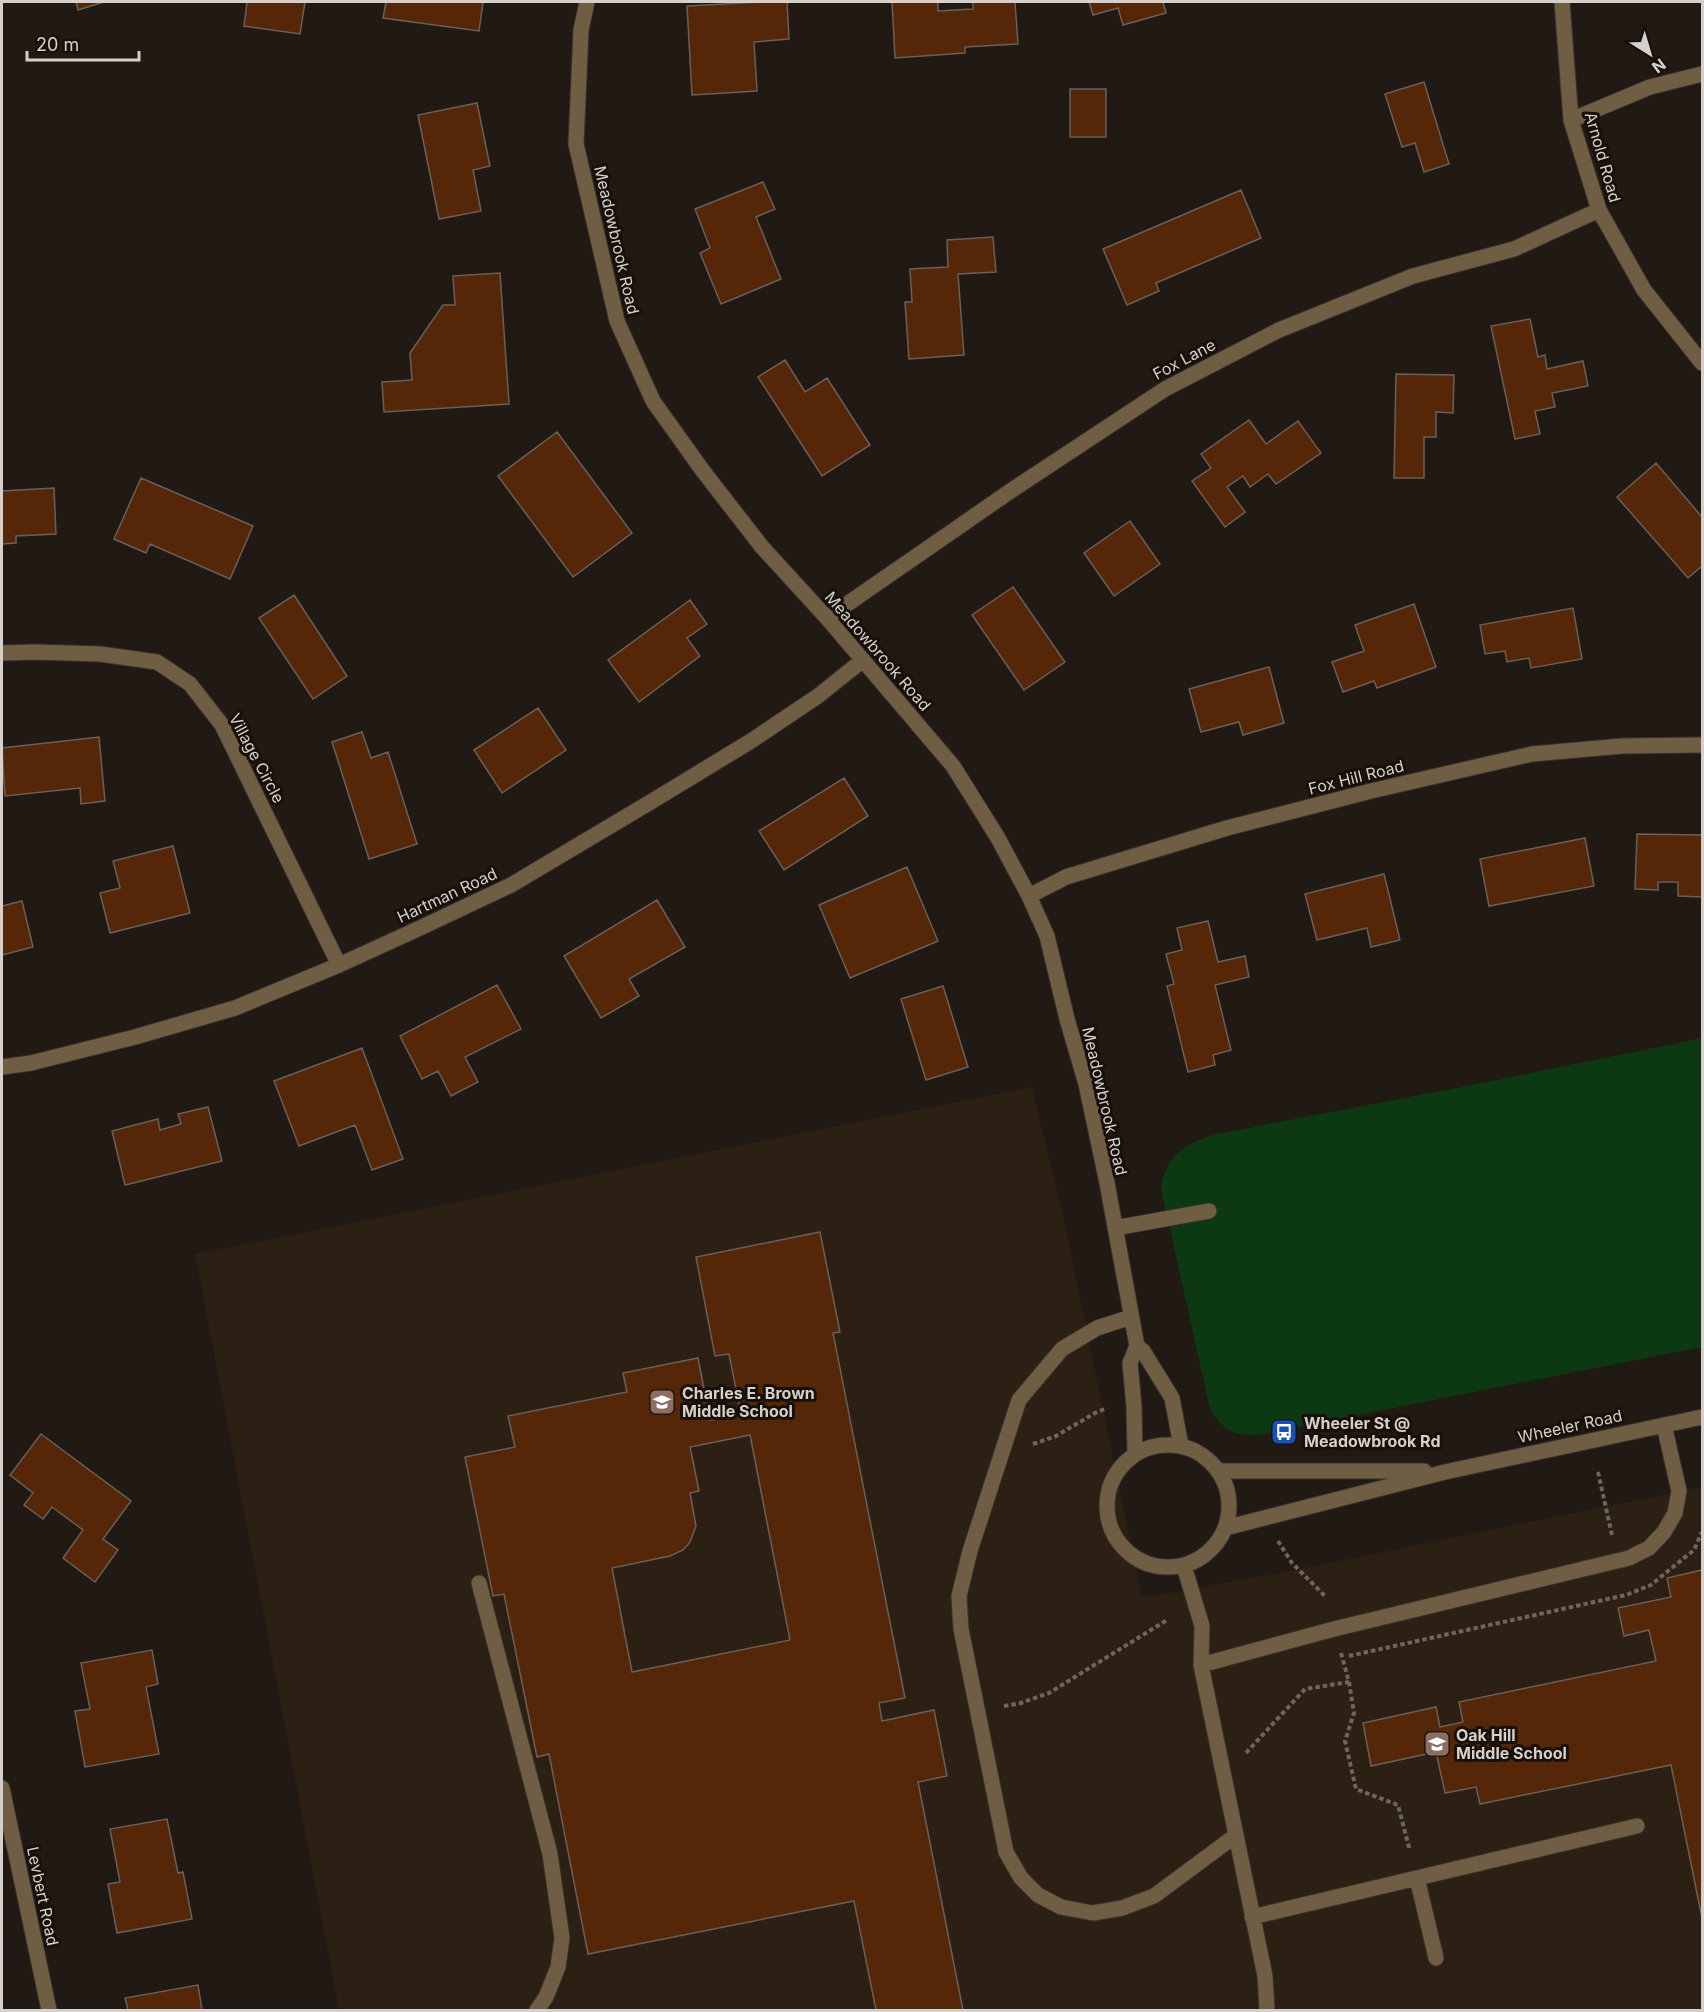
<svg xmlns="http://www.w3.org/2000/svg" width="1704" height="2012" font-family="Inter,sans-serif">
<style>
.built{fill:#2c1f14}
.green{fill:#0c3911}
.building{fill:#552708;stroke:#6a5f59;stroke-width:1.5;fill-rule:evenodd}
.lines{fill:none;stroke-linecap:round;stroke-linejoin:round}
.minor-casing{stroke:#3a332d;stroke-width:17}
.path{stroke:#6c6560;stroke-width:4;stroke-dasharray:4.5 3;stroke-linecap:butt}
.minor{stroke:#6f5d44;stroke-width:15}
.labels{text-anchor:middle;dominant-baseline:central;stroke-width:6;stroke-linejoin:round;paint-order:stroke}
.street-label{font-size:16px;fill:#d6d0cc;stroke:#18100a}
.poi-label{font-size:16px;font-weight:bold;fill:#d6d0cc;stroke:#18100a;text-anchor:start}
</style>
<rect width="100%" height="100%" fill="#211913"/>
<path class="built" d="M1032,1087L1064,1220L1142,1598L1294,1570L1702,1487V2010H339L195,1254Z"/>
<path class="green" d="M1702,1038V1347L1257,1435C1231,1435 1224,1430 1210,1409L1161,1189C1165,1156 1183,1145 1212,1135L1472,1085Z"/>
<path class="building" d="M76,2H104L78,10Z
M247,2H305L300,34L244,26Z
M386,2H483L479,31L383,18Z
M761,2H787L789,39L754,42L757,91L692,95L687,6Z
M892,2H938V11L973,9V2H1015L1018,44L965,47V53L895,58Z
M1089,2H1163L1166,13L1123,25L1118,8L1093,15Z
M1424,82L1449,164L1424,172L1415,143L1402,147L1385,94Z
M1070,89H1106V137H1070Z
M477,103L490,166L473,170L481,211L439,219L418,115Z
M763,182L775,209L756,217L781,279L721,304L700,253L710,248L695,209Z
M1241,190L1261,238L1156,283L1159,291L1127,305L1103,249Z
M993,237L996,272L958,274L964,355L909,359L905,302H912L910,269L948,267L947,240Z
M500,273L509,404L384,412L382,382L412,380L410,353L443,305H455L453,276Z
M1530,319L1538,357L1545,355L1547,369L1583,361L1588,386L1552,393L1555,407L1535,411L1540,434L1515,439L1491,326Z
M785,360L805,392L827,378L870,445L822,476L758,377Z
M1396,374L1454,375L1453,413L1436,412V437H1424V478H1394Z
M1249,420L1266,444L1298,421L1321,453L1276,484L1268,474L1250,487L1243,476L1227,487L1245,512L1225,527L1192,481L1211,468L1201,454Z
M557,432L632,533L573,577L498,476Z
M1656,463L1702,517V566L1688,578L1617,497Z
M141,478L253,526L230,579L150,544L146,553L114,539Z
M54,488L56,534L16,536V543L2,544V491Z
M1130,521L1160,564L1114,596L1084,553Z
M1013,587L1065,662L1024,690L972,615Z
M294,595L347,676L313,699L259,618Z
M690,600L707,624L687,638L700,656L639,702L608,660Z
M1414,604L1436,667L1377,688L1374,681L1343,692L1332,662L1364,651L1355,625Z
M1573,608L1582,659L1531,668L1529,658L1507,662L1505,651L1485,654L1480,625Z
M1269,667L1284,723L1243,735L1239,722L1201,732L1189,689Z
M538,708L566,750L502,793L474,750Z
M362,732L371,758L388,752L417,844L369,859L332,742Z
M99,737L105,801L81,804L80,788L5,796L2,748Z
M844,778L868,816L784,870L759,831Z
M1637,834L1702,835V897L1678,896V882H1658V890L1635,889Z
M1585,838L1594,886L1489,906L1480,859Z
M173,846L190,913L110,933L100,893L120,888L113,861Z
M907,867L938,941L850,978L819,905Z
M1384,874L1400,940L1371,947L1367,928L1317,940L1305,894Z
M657,900L685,947L629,979L639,996L601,1018L564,956Z
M22,901L33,947L2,955V906Z
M1208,921L1218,962L1245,956L1249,977L1215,985L1231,1050L1213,1055L1215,1065L1188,1072L1167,986L1174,984L1166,954L1182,950L1177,928Z
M497,985L521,1029L465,1057L478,1082L451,1096L438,1071L422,1079L400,1036Z
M943,986L968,1067L926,1080L901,999Z
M362,1048L403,1159L372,1170L355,1125L299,1146L274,1081Z
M208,1107L222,1161L125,1185L112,1131L158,1119L160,1130L181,1124L178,1114Z
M820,1232L840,1332L833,1333L905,1698L879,1703L882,1721L934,1710L947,1776L918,1782L963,2010H876L854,1901L588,1954L549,1754L537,1757L504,1594L493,1596L465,1457L515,1447L508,1416L627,1392L623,1373L698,1358L710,1420L741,1414L729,1354L715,1356L696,1257ZM750,1435L790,1640L632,1672L612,1568L670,1556L683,1550L690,1542L696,1526L690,1493L699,1491L690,1447Z
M41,1434L131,1501L103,1539L118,1550L95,1582L63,1558L83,1530L52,1507L43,1519L24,1505L33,1493L10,1475Z
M1702,1570V1918L1671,1765L1480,1804L1476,1787L1445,1793L1436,1752L1371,1766L1363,1723L1436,1707L1440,1727L1463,1722L1459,1702L1656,1661L1649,1630L1624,1636L1618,1608L1671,1597L1667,1578Z
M152,1650L158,1684L146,1687L159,1754L85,1767L75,1711L90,1709L81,1663Z
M167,1819L178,1873L183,1872L192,1919L117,1933L108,1884L120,1882L110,1829Z
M198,1985L202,2010H128L125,1998Z"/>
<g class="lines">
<g class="minor-casing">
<path id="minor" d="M587,2L581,30L576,144L617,321L653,401L703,471L762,547L827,618L953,766L998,838L1029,896L1047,936L1067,1019L1086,1084L1107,1183L1137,1346L1143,1351L1172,1398L1181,1446
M1562,2L1571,120L1599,210L1644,290L1702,363
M1571,120L1650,87L1702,74
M827,618L1012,490L1165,389L1279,330L1413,276L1514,249L1599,210
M2,653L34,652L100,654L157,662L190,684L222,725L339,965
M1029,896L1066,877L1227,828L1371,791L1532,754L1622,746L1702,745
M2,1067L31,1063L135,1037L235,1008L339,965L420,928L511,885L649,803L751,741L818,696L863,660
M1115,1228L1209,1211
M1131,1317L1097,1328L1062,1349L1019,1400L970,1551L959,1596L961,1629L1006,1852L1021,1878L1038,1895L1061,1907L1093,1913L1122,1908L1154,1896L1235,1836
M1107 1506a61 61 0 1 1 122 0a61 61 0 1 1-122 0Z
M1135,1453L1134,1406L1130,1363L1137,1346
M1219,1471H1424
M1225,1528L1445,1472L1702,1417
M1184,1566L1202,1626L1201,1665L1265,1976L1267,2010
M479,1583L550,1854L562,1938L558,1967L546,1997L537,2010
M1201,1665L1334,1629L1629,1558L1649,1548L1664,1532L1675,1513L1679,1491L1664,1425
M2,1788L49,2010
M1417,1878L1436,1958
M1252,1917L1637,1826"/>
</g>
<path class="path" d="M1033,1444L1056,1436L1095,1413L1107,1408
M1598,1472L1612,1535
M1278,1541L1292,1563L1326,1597
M1341,1653L1349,1682L1354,1713L1345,1741L1356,1789L1398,1805L1410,1851
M1349,1656L1626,1595L1651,1585L1668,1571L1694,1550L1702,1532
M1004,1706L1021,1703L1049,1693L1167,1620
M1246,1753L1305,1689L1349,1682"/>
<use href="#minor" class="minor"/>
</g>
<defs>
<g id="school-square" transform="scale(1.35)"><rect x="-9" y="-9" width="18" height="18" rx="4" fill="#8d6e63" stroke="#18100a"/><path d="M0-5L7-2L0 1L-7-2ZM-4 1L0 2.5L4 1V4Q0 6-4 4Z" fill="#fff"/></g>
<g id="bus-square" transform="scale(1.35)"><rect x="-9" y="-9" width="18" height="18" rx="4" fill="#1a4fb4" stroke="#18100a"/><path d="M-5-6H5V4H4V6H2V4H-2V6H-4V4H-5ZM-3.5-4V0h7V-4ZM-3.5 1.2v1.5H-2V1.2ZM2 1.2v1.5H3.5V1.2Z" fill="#fff"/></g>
</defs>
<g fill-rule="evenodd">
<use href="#school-square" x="662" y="1402"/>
<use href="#bus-square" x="1284" y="1432"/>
<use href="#school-square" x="1437" y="1744"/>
</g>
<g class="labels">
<g class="street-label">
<text transform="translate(1603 157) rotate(74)">Arnold Road</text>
<text transform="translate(617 240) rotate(77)">Meadowbrook Road</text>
<text transform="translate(1184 359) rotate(-28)">Fox Lane</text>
<text transform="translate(878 651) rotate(49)">Meadowbrook Road</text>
<text transform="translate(257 758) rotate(62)">Village Circle</text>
<text transform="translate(1356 777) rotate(-14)">Fox Hill Road</text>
<text transform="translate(447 895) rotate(-25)">Hartman Road</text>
<text transform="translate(1105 1101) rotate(77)">Meadowbrook Road</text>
<text transform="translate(1570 1426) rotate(-12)">Wheeler Road</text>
<text transform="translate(43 1896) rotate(78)">Levbert Road</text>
</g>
<g class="poi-label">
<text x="682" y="1393">Charles E. Brown<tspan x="682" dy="18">Middle School</tspan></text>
<text x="1304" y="1423">Wheeler St @<tspan x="1304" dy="18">Meadowbrook Rd</tspan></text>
<text x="1456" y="1735">Oak Hill<tspan x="1456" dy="18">Middle School</tspan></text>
</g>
</g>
<rect width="1704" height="2012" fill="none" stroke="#d6d0cc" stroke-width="6"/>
<g transform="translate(1650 54) rotate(143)" stroke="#18100a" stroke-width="4.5" paint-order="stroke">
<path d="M0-4.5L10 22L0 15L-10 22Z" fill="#d6d0cc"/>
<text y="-9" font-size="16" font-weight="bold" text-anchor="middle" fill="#d6d0cc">N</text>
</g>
<path d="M27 51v9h112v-9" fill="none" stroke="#d6d0cc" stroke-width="3"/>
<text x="36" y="51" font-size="18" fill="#d6d0cc" stroke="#18100a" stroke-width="4.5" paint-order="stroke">20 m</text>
</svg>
